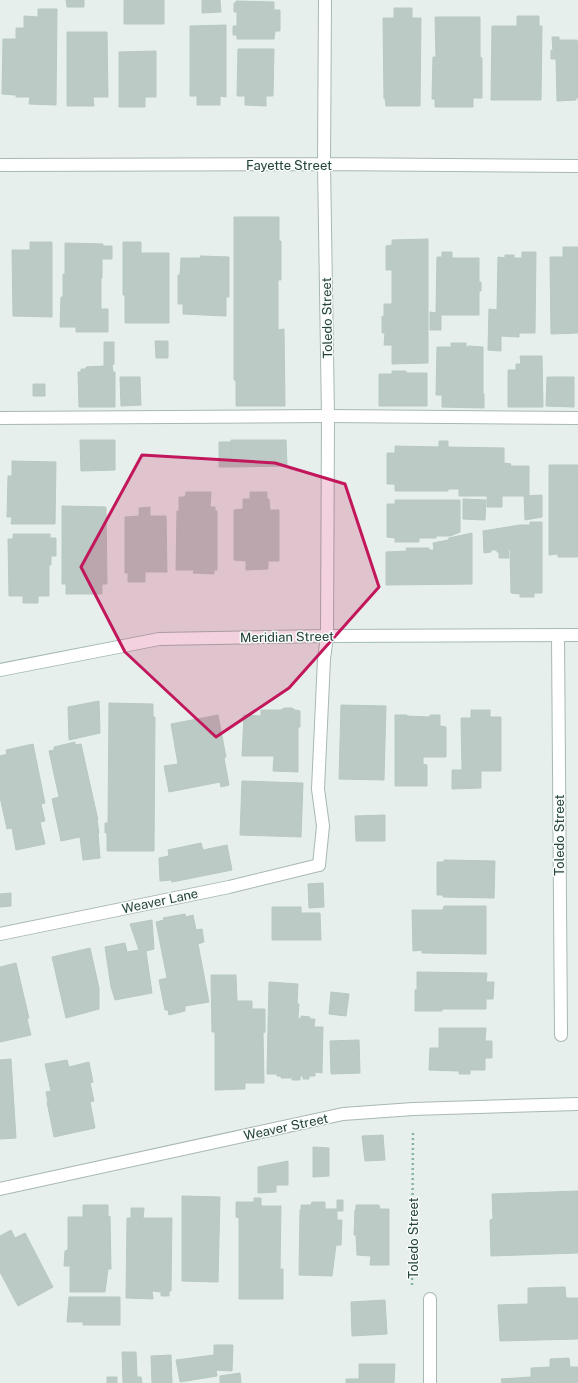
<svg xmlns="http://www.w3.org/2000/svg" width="578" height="1383" font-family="'Public Sans',sans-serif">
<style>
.building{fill:#bbcac4;stroke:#b8c9c2}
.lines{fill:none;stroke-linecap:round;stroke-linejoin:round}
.lane-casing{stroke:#a8b8b2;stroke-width:14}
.street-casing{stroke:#a8b8b2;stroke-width:14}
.secondary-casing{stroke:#a4bbb3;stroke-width:14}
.path{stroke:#86b3a5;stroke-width:2.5;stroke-dasharray:2 3;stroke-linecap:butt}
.lane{stroke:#fff;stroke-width:12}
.street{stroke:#fff;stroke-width:12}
.secondary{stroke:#fff;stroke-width:12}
.marked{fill:#c2185b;fill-opacity:0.2;stroke:#c2185b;stroke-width:3;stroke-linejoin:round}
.labels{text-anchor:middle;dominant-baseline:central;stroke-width:3;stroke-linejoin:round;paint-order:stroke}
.street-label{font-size:13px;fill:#24423a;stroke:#f7fbf9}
</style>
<rect width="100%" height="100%" fill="#e6efeb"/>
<path class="building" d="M66,0H84V7H67Z
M124,0H164V24H124Z
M202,0H220L221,12L202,13Z
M236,1L274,2V10H280V31H275L274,39H237V35H233V26H237V12H234V3H236Z
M394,8H412V18H421L420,106H386L385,98L384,99L383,18H394Z
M38,9H57L56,105L29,104L30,97H16V95L2,94L3,39H16V28H24V16L38,17Z
M517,16H539V26H542L541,100H491L492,26H517Z
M435,17H480V57L482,58V98H473V107H435V99H432L433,57H436Z
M226,25V97L220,96V105H197V96H190V26Z
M67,32H107L108,97H93L94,106H67Z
M552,37H559V40H577L578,46V98H576V100L557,101L556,59H551V50L553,51Z
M238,49H274L273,96H266V106L245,105V96H237Z
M156,51V97H145V107H119V52Z
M234,217H279V241H281V280H278V330L284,329L285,406H236V380H234Z
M428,239V363L392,364V345H384L385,333H382V316L384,317V304H392V270H386V246L392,245V240Z
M30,242H52V317L13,316L12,250H30Z
M123,242H141V253H169V323H125V295H123Z
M65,243L103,244V246H112V259H102V278H101V309H108V332H76V327H60L61,297H63V274H65Z
M563,247H578V333L551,334L550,257H563Z
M442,252H452V258H479V282H481V291H479V315H441V330H430V312L436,313L437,257H442Z
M522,252H536L535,333H519V337L501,336V351L488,350L489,309L497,310L498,257L505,258V255H514V258H522Z
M200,256L229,257V297H226V316L183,314V304H178V275H180L181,258H201Z
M155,341H168V358H156Z
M104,342H114V364L112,365L113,372H115V407H79L78,372H81V369H86V367L104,366Z
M451,343H466V347H468V346L483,347V394H484V408L442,407V395H436L437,347H451Z
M520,356H542L543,407H508V370H516V364H521Z
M392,371H406V373H427V406H379V374H392Z
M120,377H140L141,405L121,406Z
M547,377H574V407L546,406Z
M33,384H45V396H33Z
M80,440H115V470L81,471Z
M231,440H286L287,466L232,467Z
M439,441H448V447L504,448V463L511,464L510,466H529V496H459V489H448V491H395V484H387V453H395V446L439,447Z
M219,442H231L232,467H219Z
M12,461L56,462L55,524H11L12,517H7L8,476H12Z
M549,465H578V557H558V554L549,555Z
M186,492H211L210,507H215V511H217V570H214V574L193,573L194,570H176L177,511H179V497H185Z
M250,492H267V499H269L270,510H279V561H268V569L246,570V561L234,560V510L243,509V499H250Z
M542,495V517L525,520L524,496Z
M487,496H502V507H487Z
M463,499L486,500L485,520L463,519Z
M395,500H460V532L450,536H436V538H419V542H395V538L387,537V504H395Z
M62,506L106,507L107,584H102V594H66V584H62Z
M150,507V516H166L167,572H145V582H128V573H125V517L139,516V508Z
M530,522H542V593H534V597H520V594L511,593L510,549H508L509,558H499V552H497V550H491V552L484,553L483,531L520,525H530Z
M472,533V584L386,585V552L407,551L406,548H429V550H434L433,543L448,540L449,538Z
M13,534H50V538H56V556H51V565H49V596H38V603H23V596H9L8,539H13Z
M99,701L100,733L69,740L68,707Z
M109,703L153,704V717H155L154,851H107V833H105V823H108Z
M341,705L386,706L384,780L339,779Z
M284,708H292L295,710L300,711V727H298V772L273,771L274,756H242L244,715L261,716V710H281Z
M471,710H490V717H501V771H481V788L452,789V770H462L461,718H471Z
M218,715L226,757L224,758L229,785L221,787L220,782L169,792L164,766L178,764L171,724Z
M395,715H407V716L430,717V715H440V726L446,727V757H423V764L427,765V786H395Z
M75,742V745L81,744L98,820H97L99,833H98L100,858L83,860L80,837L61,841L52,799L59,797L49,751L54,750V747Z
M33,744L45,803L41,804L45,821L40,822L45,844L16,850L12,828L7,829L0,797V756L7,754L6,750Z
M242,781L303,783L301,837L240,835Z
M385,815V841H356L355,816Z
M201,843L203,850L227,845L232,870L172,882L171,880L160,881L159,858L169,856L168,850Z
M444,860L495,861L494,898L443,897V895H437V862H444Z
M323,883L324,907L309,908L308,884Z
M11,893V906L0,907V894Z
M444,906H486V954L422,953V950L413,951L412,910H443Z
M272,907H301V913H320L321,940H272Z
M185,914L186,917L193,915L196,930L202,929L204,942L198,944L209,1002L185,1006V1011L169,1015L168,1010H165L159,980L167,978L156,922L164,920L163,918Z
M152,920L154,949L146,951L152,993L115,1000L111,987L105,947L125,943L127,952L139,950L130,924Z
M90,948L99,988V1009L66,1018L52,957Z
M16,963L29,1018L27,1019L31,1035L0,1042V967Z
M417,972L487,973L486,982H494L493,999H486V1009H442V1011H415V990H417Z
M211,975H236L237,1001H252V1009H265V1032L263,1033L264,1083H245V1089L215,1090V1032H212Z
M269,982L298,984L297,1004H299L298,1018L301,1019V1016L310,1017V1019H315L314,1027H323L322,1073L315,1072V1076H309V1079H303V1076H300V1080H292V1076H291V1078H281V1076H277V1074H267Z
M331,992L349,994L346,1016L329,1014Z
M439,1028H486L485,1041H492V1058H485V1070H470V1074H459V1071L429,1070L430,1048H439Z
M359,1040L360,1073L331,1074L330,1041Z
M11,1059L16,1138L0,1139V1060Z
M67,1060L69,1067L89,1062L93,1082L90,1083L94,1101L90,1102L95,1128L54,1137L47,1102H48L46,1092L51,1091L45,1064Z
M383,1135L385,1160L365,1161L362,1136Z
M313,1147L329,1148V1176L313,1177Z
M288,1161V1185H276V1192L258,1193V1167Z
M578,1191V1253L491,1256L490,1220L493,1219L492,1194Z
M182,1196L220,1197L218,1282L182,1281Z
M254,1198H261V1206H281L280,1269H283V1299H239V1218L236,1217V1202H254Z
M337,1200H343V1211H337V1220H342L341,1245H336L332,1276L299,1275L300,1210H301V1205H311L312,1202H325V1209H337Z
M83,1205H108V1217L110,1216L111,1269H108L105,1292H70V1266H64L65,1251L68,1250V1217H83Z
M356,1205H379L380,1209H389V1265H370L371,1256L357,1255L356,1235H354L355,1210L356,1209Z
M131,1208H144L143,1218H172L171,1291H169V1296H161V1292L152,1291L153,1299L126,1298L127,1218H131Z
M11,1230L15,1238L25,1233L53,1287L18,1306L0,1272V1236Z
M565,1287L566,1298H578V1339L500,1341L498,1305L528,1304V1288Z
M69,1297H120V1325H83V1322H67Z
M385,1300L387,1334L352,1336L351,1302Z
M214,1345H233L232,1371L216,1370L217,1376L180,1382L176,1360L214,1355Z
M122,1352H136L137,1377H141L142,1383H123Z
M171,1355L172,1383H152L151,1356Z
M569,1358L570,1367H578V1383H502L501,1379L531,1377V1368L550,1367V1359Z
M359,1364H395L394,1383H346V1379H359Z
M240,1373L241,1383H220V1376Z
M107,1377H117V1383H107Z"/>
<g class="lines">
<g class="lane-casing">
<path id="lane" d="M0,418L328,416L578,418
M319,865L323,826L318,789L324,659L327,636"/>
</g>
<g class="street-casing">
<path id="street" d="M325,0L324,164L328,416L327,636
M0,165L324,164L578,166
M558,635L561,1035
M0,934L229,887L319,865
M0,1189L343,1114L413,1109L578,1104
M430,1299V1383"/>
</g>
<g class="secondary-casing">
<path id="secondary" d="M0,670L159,639L327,636L578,635"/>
</g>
<path class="path" d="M412,1285L413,1130"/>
<use href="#lane" class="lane"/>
<use href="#street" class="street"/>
<use href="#secondary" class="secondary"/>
</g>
<path class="marked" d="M142,455L275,463L345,484L379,587L289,688L216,737L125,652L81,567Z"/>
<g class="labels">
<g class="street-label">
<text x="289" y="165">Fayette Street</text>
<text transform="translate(327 318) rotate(-91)">Toledo Street</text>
<text transform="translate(287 637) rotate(-1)">Meridian Street</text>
<text transform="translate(559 835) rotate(-90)">Toledo Street</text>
<text transform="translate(160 901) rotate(-12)">Weaver Lane</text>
<text transform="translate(286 1127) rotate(-12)">Weaver Street</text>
<text transform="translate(413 1238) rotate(-90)">Toledo Street</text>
</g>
</g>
</svg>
